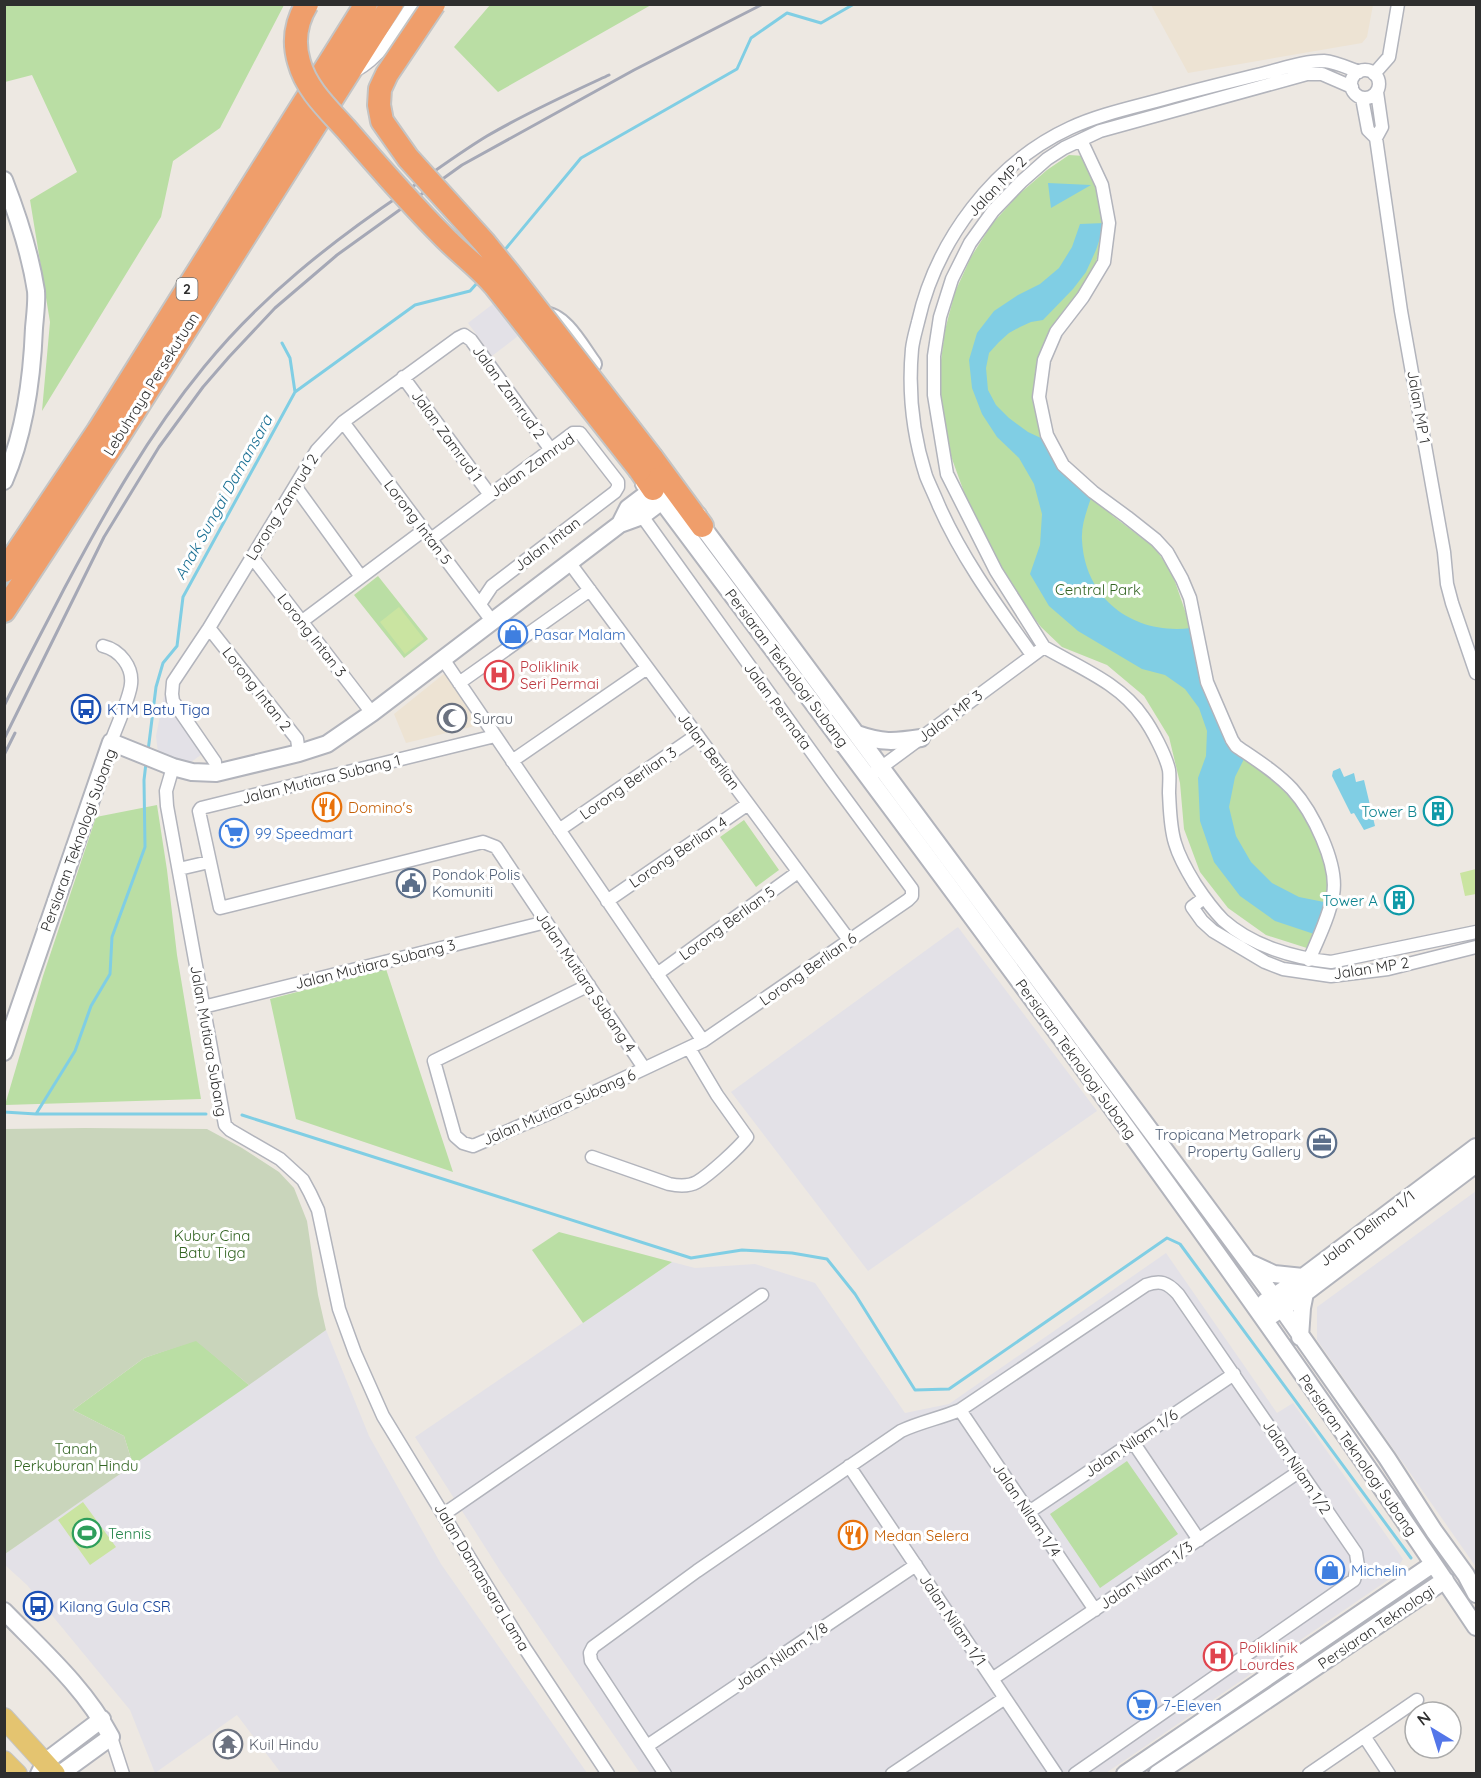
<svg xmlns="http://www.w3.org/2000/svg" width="1481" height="1778" font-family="Quicksand,sans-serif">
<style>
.industrial{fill:#e3e1e7}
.education{fill:#ede3d3}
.green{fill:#badea4}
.cemetery{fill:#c9d5bb}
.pitch{fill:#cae4a1}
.water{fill:#80cee4}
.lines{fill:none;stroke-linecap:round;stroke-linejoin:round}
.stream{stroke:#80cee4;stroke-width:3}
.street-casing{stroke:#b2b4bc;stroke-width:15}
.secondary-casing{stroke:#b2b4bc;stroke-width:20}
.primary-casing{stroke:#c4c4c4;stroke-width:22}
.highway-casing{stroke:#c4c4c4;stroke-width:26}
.street{stroke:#fff;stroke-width:12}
.secondary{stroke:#fff;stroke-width:16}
.primary{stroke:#e4c470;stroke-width:20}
.highway{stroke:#ef9e6b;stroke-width:22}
.rail{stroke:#a5a8b6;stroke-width:3}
.highway-bridge-casing{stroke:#c4c4c4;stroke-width:26;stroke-linecap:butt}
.highway-bridge{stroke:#ef9e6b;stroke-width:22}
.labels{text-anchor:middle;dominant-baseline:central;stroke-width:6;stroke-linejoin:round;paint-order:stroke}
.shield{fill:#fff;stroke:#6d6d6d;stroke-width:1.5}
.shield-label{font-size:14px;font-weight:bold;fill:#2e2e2e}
.street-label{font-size:15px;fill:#2e2e2e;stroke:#fff}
.park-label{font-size:15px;fill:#336523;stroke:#fff}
.shop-label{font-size:15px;fill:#366cbe;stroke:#fff;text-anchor:start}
.health-label{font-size:15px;fill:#be3a42;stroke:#fff;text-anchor:start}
.transit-label{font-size:15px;fill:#164399;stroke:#fff;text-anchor:start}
.worship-label{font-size:15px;fill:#5b616d;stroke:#fff;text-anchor:start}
.food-label{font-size:15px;fill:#c56008;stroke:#fff;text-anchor:start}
.culture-label{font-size:15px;fill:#0d838f;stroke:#fff;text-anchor:end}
.service-label{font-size:15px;fill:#4e5e75;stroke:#fff;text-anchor:start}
.leisure-label{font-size:15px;fill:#27864d;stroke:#fff;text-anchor:start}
.water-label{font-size:16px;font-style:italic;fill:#1b7094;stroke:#fff}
</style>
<rect width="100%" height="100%" fill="#ede8e2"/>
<path class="industrial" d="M493,304L518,336L492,356L468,323Z
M164,696L202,754L190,763H182L158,753L156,736Z
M958,927L1097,1111L868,1271L731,1092Z
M1476,1191V1567L1317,1340V1307Z
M1166,1253L1277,1413L1293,1403L1403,1559L1391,1578L1106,1773H640L499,1569L415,1437L672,1262L695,1268L755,1264L815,1283L905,1413L949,1404Z
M326,1330L369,1436L441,1564L587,1773H281L237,1715L155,1773L130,1710L27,1585L5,1565V1554Z"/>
<path class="education" d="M1151,5H1373L1367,37L1362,43L1188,73Z
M445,673L479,725L406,743L394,714Z"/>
<path class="green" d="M5,4L284,5L220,128L173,161L161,217L42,411L50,322L30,200L77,172L32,75L5,82Z
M490,5V4L651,5L498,92L454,47Z
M1069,155L1085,156L1094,173L1106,224L1095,266L1080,294L1053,327L1040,354L1034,397L1043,439L1092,495L1113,516L1155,548L1172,573L1191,628L1199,677L1211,704L1245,757L1283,790L1303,812L1321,849L1329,877V903L1310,949L1266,935L1228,908L1200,872L1184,829L1180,783L1169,737L1144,696L1107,665L1062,647L1041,627L1006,581L973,517L947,445L941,407L940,368L945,330L955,292L971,257L992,224L1018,195L1047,170Z
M378,576L428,639L404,658L354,595Z
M157,805L167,870L177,955L201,1099L5,1105L43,976L96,817Z
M744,820L779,870L756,887L720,837Z
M386,969L453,1172L296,1119L270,999Z
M559,1232L672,1262L583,1323L532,1250Z
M196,1340L249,1385L133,1465L124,1436L73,1410L144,1358Z
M1127,1461L1178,1534L1100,1588L1050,1514Z"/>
<path class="cemetery" d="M85,1128L207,1129L242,1148L279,1172L294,1188L307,1221L318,1295L326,1330L249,1385L196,1341L144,1358L73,1410L124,1436L133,1465L5,1554V1129Z"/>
<path class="pitch" d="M399,607L424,639L405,654L380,622Z
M1476,869V894L1465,896L1460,873Z
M83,1502L116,1547L90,1565L58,1520Z"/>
<path class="water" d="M1048,183L1091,185L1051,208Z
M1105,223L1096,250L1086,272L1073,289L1043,320L1031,322L1020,327L1009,333L999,342L989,353L986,368L988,390L996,405L1009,418L1028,432L1043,439L1092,495C1087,510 1081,525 1082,540C1085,600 1134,635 1191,628L1199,677L1211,704L1245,757L1235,777L1229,807L1236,836L1251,862L1272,883L1299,897L1329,903L1317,935L1275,921L1240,896L1214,862L1200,821L1198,778L1206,756L1207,731L1199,708L1185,689L1165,675L1142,669L1078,631L1049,606L1030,574L1040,545L1042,514L1034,484L1019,458L997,437L982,414L972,388L969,360L977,333L994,311L1018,295L1040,284L1059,268L1072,247L1080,224Z
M1340,768L1344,777L1354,773L1356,782L1364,780L1375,826L1364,830L1354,813L1351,814L1332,776L1333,771Z"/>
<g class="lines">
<path class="stream" d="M503,252L581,158L737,69L751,38L787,13L821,23L854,4
M282,343L290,358L295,392
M148,751L156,687L163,663L177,646L183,597L295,392L415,305L470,291L478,282
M4,1112L36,1114H206
M36,1114L75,1051L91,1006L110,974L112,937L145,847L144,780L146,763
M242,1115L691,1258L742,1250L792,1253L827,1259L855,1294L915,1390L949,1389L1167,1238L1180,1244L1411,1558"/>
<g class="street-casing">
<path id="street" d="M1351 84a14 14 0 1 1 28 0a14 14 0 1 1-28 0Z
M355,71C382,56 397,29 413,4
M1374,74L1389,57L1398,4
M1377,92L1382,127L1376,138L1401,311L1444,552L1447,584L1452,603L1476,673
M1362,98L1368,130L1376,138
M1081,140L1102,185L1109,223L1104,262L1083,297L1056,332L1044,360L1039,397L1047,435L1063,465L1093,492L1127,517L1156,540L1167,552L1182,579L1190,598L1207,682L1232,740L1236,746C1255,759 1276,772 1292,789C1312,811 1339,864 1333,895C1329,917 1318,939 1309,960
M403,377L490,495
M343,422L492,621
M295,486L361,577
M431,539L573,433H580L618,482V487L615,492L492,586L480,604
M252,557L372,713
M569,562L849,940
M301,622L424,530
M209,628L297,739L299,753
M103,646C120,650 133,667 131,684C130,697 116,728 111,742
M1044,647L996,571L947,474L934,395V356L940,317L952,279L970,243L993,211L1021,182L1047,159L1064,148L1100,131L1307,74H1322L1352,87
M1032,655C998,607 963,560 939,506C935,496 930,486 926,476C913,435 908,392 912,349C913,340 916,330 918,322C936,241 994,163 1070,128C1100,114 1135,107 1167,98C1200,89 1233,81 1265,73C1285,68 1304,61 1324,61C1336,62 1348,68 1359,72
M443,659L703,1041
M459,683L590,590
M495,736L201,808L199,811L220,908L483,842L496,847L644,1068
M512,761L647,668
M173,767L166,791L167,806L225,1125L230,1130L280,1159L303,1180L310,1193L318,1210L339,1309L355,1353L383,1416L524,1647L608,1774
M875,772L1044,647C1078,667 1120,683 1143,717C1152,729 1166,756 1169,770C1170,777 1169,786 1169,793C1170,810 1170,827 1175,843C1179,857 1187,871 1195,884C1203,896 1212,909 1223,920C1252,946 1294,958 1331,962L1476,932
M216,773L215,762L173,701L172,694L173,682L209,628L317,450L343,422L458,338L464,335L471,340L551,450
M559,830L697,735
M179,869L209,862
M1204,898L1192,907L1202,921L1213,931L1265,962L1283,969L1331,976L1388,969L1476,947
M607,901L748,804
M657,974L798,872
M589,985L434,1061L455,1136L463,1143L473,1146L552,1112L703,1041L908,900L912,896V889L831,779L642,516
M203,1007L546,922
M592,1157L669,1184C678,1186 688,1187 697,1182C709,1175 739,1148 747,1137L717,1095L689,1048
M960,1410L1095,1610
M1133,1442L1199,1540
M849,1466L1056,1774
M1029,1512L1234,1374
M444,1514L762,1295
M992,1679L1300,1471
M1364,1736L1389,1774
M111,1737L123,1774
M647,1746L916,1565
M665,1774L591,1661L590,1653L593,1647L697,1571L901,1431C920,1422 941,1418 960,1410L1146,1285C1160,1280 1167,1282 1178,1294L1356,1553L1358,1566L1354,1580L1075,1774
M892,1774L1005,1698
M1309,1774L1417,1700"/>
</g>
<g class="secondary-casing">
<path id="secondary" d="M4,180C18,216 30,252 36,291C37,302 35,316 34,328C32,379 25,433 4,481
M543,315C564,315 581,348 593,364
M644,484L653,489C933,864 1216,1238 1476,1627
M698,515L702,526L1273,1296L1387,1458L1434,1531L1466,1575L1476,1594
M620,524L628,508L653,489
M857,734C882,743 894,742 921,738
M4,1052L111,742L173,767L192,772L216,773L299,753L327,744L372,713L620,524L642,516L662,501
M1248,1262L1274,1274L1303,1277
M1265,1302L1303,1277L1476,1147
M1272,1315L1305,1293L1476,1164
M1300,1337L1302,1308L1305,1293
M4,1611C43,1651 85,1688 111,1737L60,1774
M39,1774L45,1762L102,1719
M1125,1774L1433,1564
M1157,1774L1445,1580"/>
</g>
<g class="primary-casing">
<path id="primary" d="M4,1718L55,1774
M4,1761L17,1774"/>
</g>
<g class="highway-casing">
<path id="highway" d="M652,458L702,526
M640,470L653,489
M4,571L98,431L366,4
M4,611L115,442L392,4"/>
</g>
<use href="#street" class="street"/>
<use href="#secondary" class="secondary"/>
<use href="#primary" class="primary"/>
<use href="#highway" class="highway"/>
<path class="rail" d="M4,706C23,667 44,628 64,589C105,512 148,435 204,367C260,298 331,242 405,192C432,173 459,153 487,136C526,113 568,94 609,75
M4,739L104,537L159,447L203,387L229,357L275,308L337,255L462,165L634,70L763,4
M4,755L15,733"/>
<g class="highway-bridge-casing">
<path id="highway-bridge" d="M307,4C296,22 293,42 299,62C306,89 328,109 346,129C377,165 408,201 442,235C459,253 479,267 495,286L640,470
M434,4L387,74L380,89L379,105L382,121L408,158L484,242L509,273L652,458"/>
</g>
<use href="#highway-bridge" class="highway-bridge"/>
</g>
<defs>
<g id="shop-ring" transform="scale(1.5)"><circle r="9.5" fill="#fff" stroke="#3f7fe0" stroke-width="1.5"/><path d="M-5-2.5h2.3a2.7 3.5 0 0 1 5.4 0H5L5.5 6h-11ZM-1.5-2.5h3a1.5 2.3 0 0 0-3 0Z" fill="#3f7fe0"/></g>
<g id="hospital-ring" transform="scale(1.5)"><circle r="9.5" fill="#fff" stroke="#e0444e" stroke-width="1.5"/><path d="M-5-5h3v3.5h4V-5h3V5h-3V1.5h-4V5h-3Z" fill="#e0444e"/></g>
<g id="bus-ring" transform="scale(1.5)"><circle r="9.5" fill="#fff" stroke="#1a4fb4" stroke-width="1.5"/><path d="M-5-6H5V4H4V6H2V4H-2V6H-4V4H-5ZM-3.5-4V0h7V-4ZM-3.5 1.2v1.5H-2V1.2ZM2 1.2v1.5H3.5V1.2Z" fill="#1a4fb4"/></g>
<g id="mosque-ring" transform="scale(1.5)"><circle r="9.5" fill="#fff" stroke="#6b7280" stroke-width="1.5"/><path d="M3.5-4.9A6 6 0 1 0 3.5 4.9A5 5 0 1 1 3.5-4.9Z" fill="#6b7280"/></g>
<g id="restaurant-ring" transform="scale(1.5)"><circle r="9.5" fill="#fff" stroke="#e8710a" stroke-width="1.5"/><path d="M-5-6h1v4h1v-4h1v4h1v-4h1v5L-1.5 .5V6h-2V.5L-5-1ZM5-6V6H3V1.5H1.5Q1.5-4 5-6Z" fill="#e8710a"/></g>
<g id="building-ring" transform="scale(1.5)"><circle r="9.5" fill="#fff" stroke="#0f9aa8" stroke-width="1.5"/><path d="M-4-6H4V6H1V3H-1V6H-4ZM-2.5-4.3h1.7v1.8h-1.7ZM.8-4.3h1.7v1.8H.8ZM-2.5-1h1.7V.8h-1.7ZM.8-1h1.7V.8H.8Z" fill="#0f9aa8"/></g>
<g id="supermarket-ring" transform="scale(1.5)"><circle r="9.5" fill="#fff" stroke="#3f7fe0" stroke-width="1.5"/><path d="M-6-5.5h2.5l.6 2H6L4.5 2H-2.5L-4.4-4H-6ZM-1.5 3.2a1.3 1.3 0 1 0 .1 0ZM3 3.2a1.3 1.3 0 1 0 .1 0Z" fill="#3f7fe0"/></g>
<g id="civic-ring" transform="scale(1.5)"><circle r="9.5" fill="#fff" stroke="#5c6f8a" stroke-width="1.5"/><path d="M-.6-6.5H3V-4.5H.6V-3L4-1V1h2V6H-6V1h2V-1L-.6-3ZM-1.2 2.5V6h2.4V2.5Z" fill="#5c6f8a"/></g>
<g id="office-ring" transform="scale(1.5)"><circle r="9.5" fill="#fff" stroke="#5c6f8a" stroke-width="1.5"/><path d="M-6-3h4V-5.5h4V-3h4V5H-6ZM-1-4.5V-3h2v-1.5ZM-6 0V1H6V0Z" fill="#5c6f8a"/></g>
<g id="stadium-ring" transform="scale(1.5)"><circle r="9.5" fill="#fff" stroke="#2e9e5b" stroke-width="1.5"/><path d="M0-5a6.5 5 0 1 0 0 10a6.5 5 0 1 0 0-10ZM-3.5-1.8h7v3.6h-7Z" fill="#2e9e5b"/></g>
<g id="temple-ring" transform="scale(1.5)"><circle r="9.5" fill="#fff" stroke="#6b7280" stroke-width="1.5"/><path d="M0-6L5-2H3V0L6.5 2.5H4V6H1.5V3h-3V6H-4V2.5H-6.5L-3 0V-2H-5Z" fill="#6b7280"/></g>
</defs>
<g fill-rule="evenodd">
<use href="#shop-ring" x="513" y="634"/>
<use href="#hospital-ring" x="499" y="675"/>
<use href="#bus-ring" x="86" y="709"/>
<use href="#mosque-ring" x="452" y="718"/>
<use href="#restaurant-ring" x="327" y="807"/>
<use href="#building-ring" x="1438" y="811"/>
<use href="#supermarket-ring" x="234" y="833"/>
<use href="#civic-ring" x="411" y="883"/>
<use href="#building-ring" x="1399" y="900"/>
<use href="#office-ring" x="1322" y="1143"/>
<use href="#stadium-ring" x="87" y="1533"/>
<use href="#restaurant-ring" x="853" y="1535"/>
<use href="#shop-ring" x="1330" y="1570"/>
<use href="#bus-ring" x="38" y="1606"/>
<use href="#hospital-ring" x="1218" y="1656"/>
<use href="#supermarket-ring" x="1142" y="1705"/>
<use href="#temple-ring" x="228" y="1744"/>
</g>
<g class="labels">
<rect class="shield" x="176.5" y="278" width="21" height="22" rx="4.5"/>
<g class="shield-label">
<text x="187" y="289">2</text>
</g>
<g class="street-label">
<text transform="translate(997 186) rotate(-46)">Jalan MP 2</text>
<text transform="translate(151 384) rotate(-58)">Lebuhraya Persekutuan</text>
<text transform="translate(509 392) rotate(54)">Jalan Zamrud 2</text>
<text transform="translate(1419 407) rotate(80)">Jalan MP 1</text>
<text transform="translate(447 436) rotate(54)">Jalan Zamrud 1</text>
<text transform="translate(532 465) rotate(-35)">Jalan Zamrud</text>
<text transform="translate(282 507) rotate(-58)">Lorong Zamrud 2</text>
<text transform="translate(418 522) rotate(53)">Lorong Intan 5</text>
<text transform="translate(547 544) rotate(-37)">Jalan Intan</text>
<text transform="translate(312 635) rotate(52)">Lorong Intan 3</text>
<text transform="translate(787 668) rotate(53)">Persiaran Teknologi Subang</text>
<text transform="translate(257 689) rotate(52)">Lorong Intan 2</text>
<text transform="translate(778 706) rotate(54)">Jalan Permata</text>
<text transform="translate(950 716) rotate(-37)">Jalan MP 3</text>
<text transform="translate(709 751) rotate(53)">Jalan Berlian</text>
<text transform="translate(321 779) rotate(-14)">Jalan Mutiara Subang 1</text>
<text transform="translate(628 783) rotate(-35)">Lorong Berlian 3</text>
<text transform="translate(78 840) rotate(-70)">Persiaran Teknologi Subang</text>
<text transform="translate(678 852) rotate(-34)">Lorong Berlian 4</text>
<text transform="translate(727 923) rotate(-36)">Lorong Berlian 5</text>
<text transform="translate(375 964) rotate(-14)">Jalan Mutiara Subang 3</text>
<text transform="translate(1371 968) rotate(-9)">Jalan MP 2</text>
<text transform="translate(808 969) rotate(-35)">Lorong Berlian 6</text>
<text transform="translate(586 982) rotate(56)">Jalan Mutiara Subang 4</text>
<text transform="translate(209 1041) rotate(80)">Jalan Mutiara Subang</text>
<text transform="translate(1076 1059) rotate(54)">Persiaran Teknologi Subang</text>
<text transform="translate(559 1107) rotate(-24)">Jalan Mutiara Subang 6</text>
<text transform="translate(1367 1228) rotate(-37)">Jalan Delima 1/1</text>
<text transform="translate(1131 1443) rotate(-34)">Jalan Nilam 1/6</text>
<text transform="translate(1358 1455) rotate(55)">Persiaran Teknologi Subang</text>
<text transform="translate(1297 1467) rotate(56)">Jalan Nilam 1/2</text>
<text transform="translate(1027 1510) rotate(56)">Jalan Nilam 1/4</text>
<text transform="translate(1146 1575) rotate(-34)">Jalan Nilam 1/3</text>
<text transform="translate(482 1577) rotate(59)">Jalan Damansara Lama</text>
<text transform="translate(953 1620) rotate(56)">Jalan Nilam 1/1</text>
<text transform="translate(1376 1627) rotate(-34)">Persiaran Teknologi</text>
<text transform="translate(781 1656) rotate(-34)">Jalan Nilam 1/8</text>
</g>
<g class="park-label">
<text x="1098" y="589">Central Park</text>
<text x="212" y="1235">Kubur Cina<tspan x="212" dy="17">Batu Tiga</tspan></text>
<text x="76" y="1448">Tanah<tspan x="76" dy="17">Perkuburan Hindu</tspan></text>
</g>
<g class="shop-label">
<text x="534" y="634">Pasar Malam</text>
<text x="255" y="833">99 Speedmart</text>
<text x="1351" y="1570">Michelin</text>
<text x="1163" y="1705">7-Eleven</text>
</g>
<g class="health-label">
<text x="520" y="666">Poliklinik<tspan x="520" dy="17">Seri Permai</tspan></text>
<text x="1239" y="1647">Poliklinik<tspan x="1239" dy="17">Lourdes</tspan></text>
</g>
<g class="transit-label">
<text x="107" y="709">KTM Batu Tiga</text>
<text x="59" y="1606">Kilang Gula CSR</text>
</g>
<g class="worship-label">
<text x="473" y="718">Surau</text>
<text x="249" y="1744">Kuil Hindu</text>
</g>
<g class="food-label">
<text x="348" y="807">Domino's</text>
<text x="874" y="1535">Medan Selera</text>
</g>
<g class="culture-label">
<text x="1417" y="811">Tower B</text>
<text x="1378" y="900">Tower A</text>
</g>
<g class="service-label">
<text x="432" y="874">Pondok Polis<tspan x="432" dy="17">Komuniti</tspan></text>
<text x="1301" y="1134" text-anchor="end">Tropicana Metropark<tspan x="1301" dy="17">Property Gallery</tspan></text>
</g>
<g class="leisure-label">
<text x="108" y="1533">Tennis</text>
</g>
<g class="water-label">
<text transform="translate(223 497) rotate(-61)">Anak Sungai Damansara</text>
</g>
</g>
<rect width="1481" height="1778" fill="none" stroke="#2e2e2e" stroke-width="12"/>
<g transform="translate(1433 1730) rotate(322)"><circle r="28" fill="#ffffff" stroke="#ababab" stroke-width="1.5"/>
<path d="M0-4.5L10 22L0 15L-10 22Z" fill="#5376e9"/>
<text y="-9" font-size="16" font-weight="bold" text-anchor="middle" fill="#2e2e2e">N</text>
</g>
</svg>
